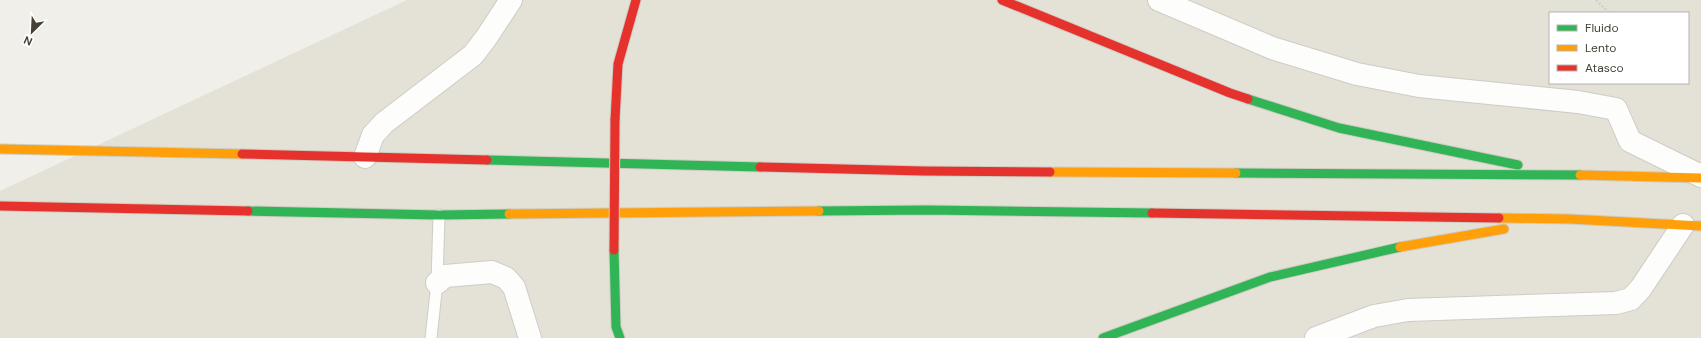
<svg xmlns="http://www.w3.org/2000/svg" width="1701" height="338" font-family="'DM Sans',sans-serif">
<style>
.residential{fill:#e4e1d7;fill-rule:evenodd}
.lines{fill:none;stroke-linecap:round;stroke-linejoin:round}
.lane-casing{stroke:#ceccc7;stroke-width:13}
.street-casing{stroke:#ceccc7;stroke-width:24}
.fast-casing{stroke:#cfccc1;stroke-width:11}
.slow-casing{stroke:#cfccc1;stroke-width:11}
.jam-casing{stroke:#cfccc1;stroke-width:11}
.path{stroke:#d1cecb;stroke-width:2.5;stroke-dasharray:2 2;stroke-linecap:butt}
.lane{stroke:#fdfdfc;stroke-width:11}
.street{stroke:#fdfdfc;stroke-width:22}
.fast{stroke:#30b455;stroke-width:9}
.slow{stroke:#ff9f0a;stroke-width:9}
.jam{stroke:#e5322d;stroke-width:9}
.jam-bridge-casing{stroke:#cfccc1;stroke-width:11;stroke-linecap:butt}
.jam-bridge{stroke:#e5322d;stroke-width:9}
</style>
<rect width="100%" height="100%" fill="#f0efea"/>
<path class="residential" d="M407,0H1701V338H0V191ZM1550,13H1688V83H1550Z"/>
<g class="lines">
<g class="lane-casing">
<path id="lane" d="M431,338L437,283L439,215"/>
</g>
<g class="street-casing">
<path id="street" d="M1159,0L1272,48L1357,74L1419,86L1578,102L1616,109L1630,141L1701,176
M365,157L373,135L384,123L473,55L486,38L511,0
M437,283L445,276L492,272L506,278L514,287L530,338
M1316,338L1374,316L1408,310L1616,303L1631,299L1641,288L1683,225"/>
</g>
<g class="fast-casing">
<path id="fast" d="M1248,99L1339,128L1518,165
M487,160L760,167
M1236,173L1580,175
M248,211L439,215L509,214
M819,211L927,210L1152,213
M614,250L616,327L620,338
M1103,338L1270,277L1400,247"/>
</g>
<g class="slow-casing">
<path id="slow" d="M0,149L242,154
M1050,172L1236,173
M1580,175L1701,178
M509,214L819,211
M1499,218L1570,219L1701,226
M1400,247L1504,229"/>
</g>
<g class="jam-casing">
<path id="jam" d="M1002,0L1230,93L1248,99
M615,120L618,64L636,0
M242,154L487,160
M760,167L923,171L1050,172
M0,206L248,211
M1152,213L1499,218"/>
</g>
<path class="path" d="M1596,0L1609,13"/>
<use href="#lane" class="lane"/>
<use href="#street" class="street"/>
<use href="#fast" class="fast"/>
<use href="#slow" class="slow"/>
<use href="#jam" class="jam"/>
<g class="jam-bridge-casing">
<path id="jam-bridge" d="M614,250L615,120"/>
</g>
<use href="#jam-bridge" class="jam-bridge"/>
</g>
<rect x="1549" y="12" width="140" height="72" fill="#ffffff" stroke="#b5b3af"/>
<rect x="1557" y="25" width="20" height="6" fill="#30b455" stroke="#b5b3af"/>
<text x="1585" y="32" font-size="12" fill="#464136">Fluido</text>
<rect x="1557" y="45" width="20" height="6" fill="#ff9f0a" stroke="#b5b3af"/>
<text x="1585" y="52" font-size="12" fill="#464136">Lento</text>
<rect x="1557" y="65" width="20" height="6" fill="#e5322d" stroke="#b5b3af"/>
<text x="1585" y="72" font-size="12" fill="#464136">Atasco</text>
<g transform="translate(32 32) rotate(204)" stroke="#ffffff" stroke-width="3" paint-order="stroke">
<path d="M0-3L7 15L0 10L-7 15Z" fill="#464136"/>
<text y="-6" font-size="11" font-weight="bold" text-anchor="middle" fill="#464136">N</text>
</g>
</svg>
